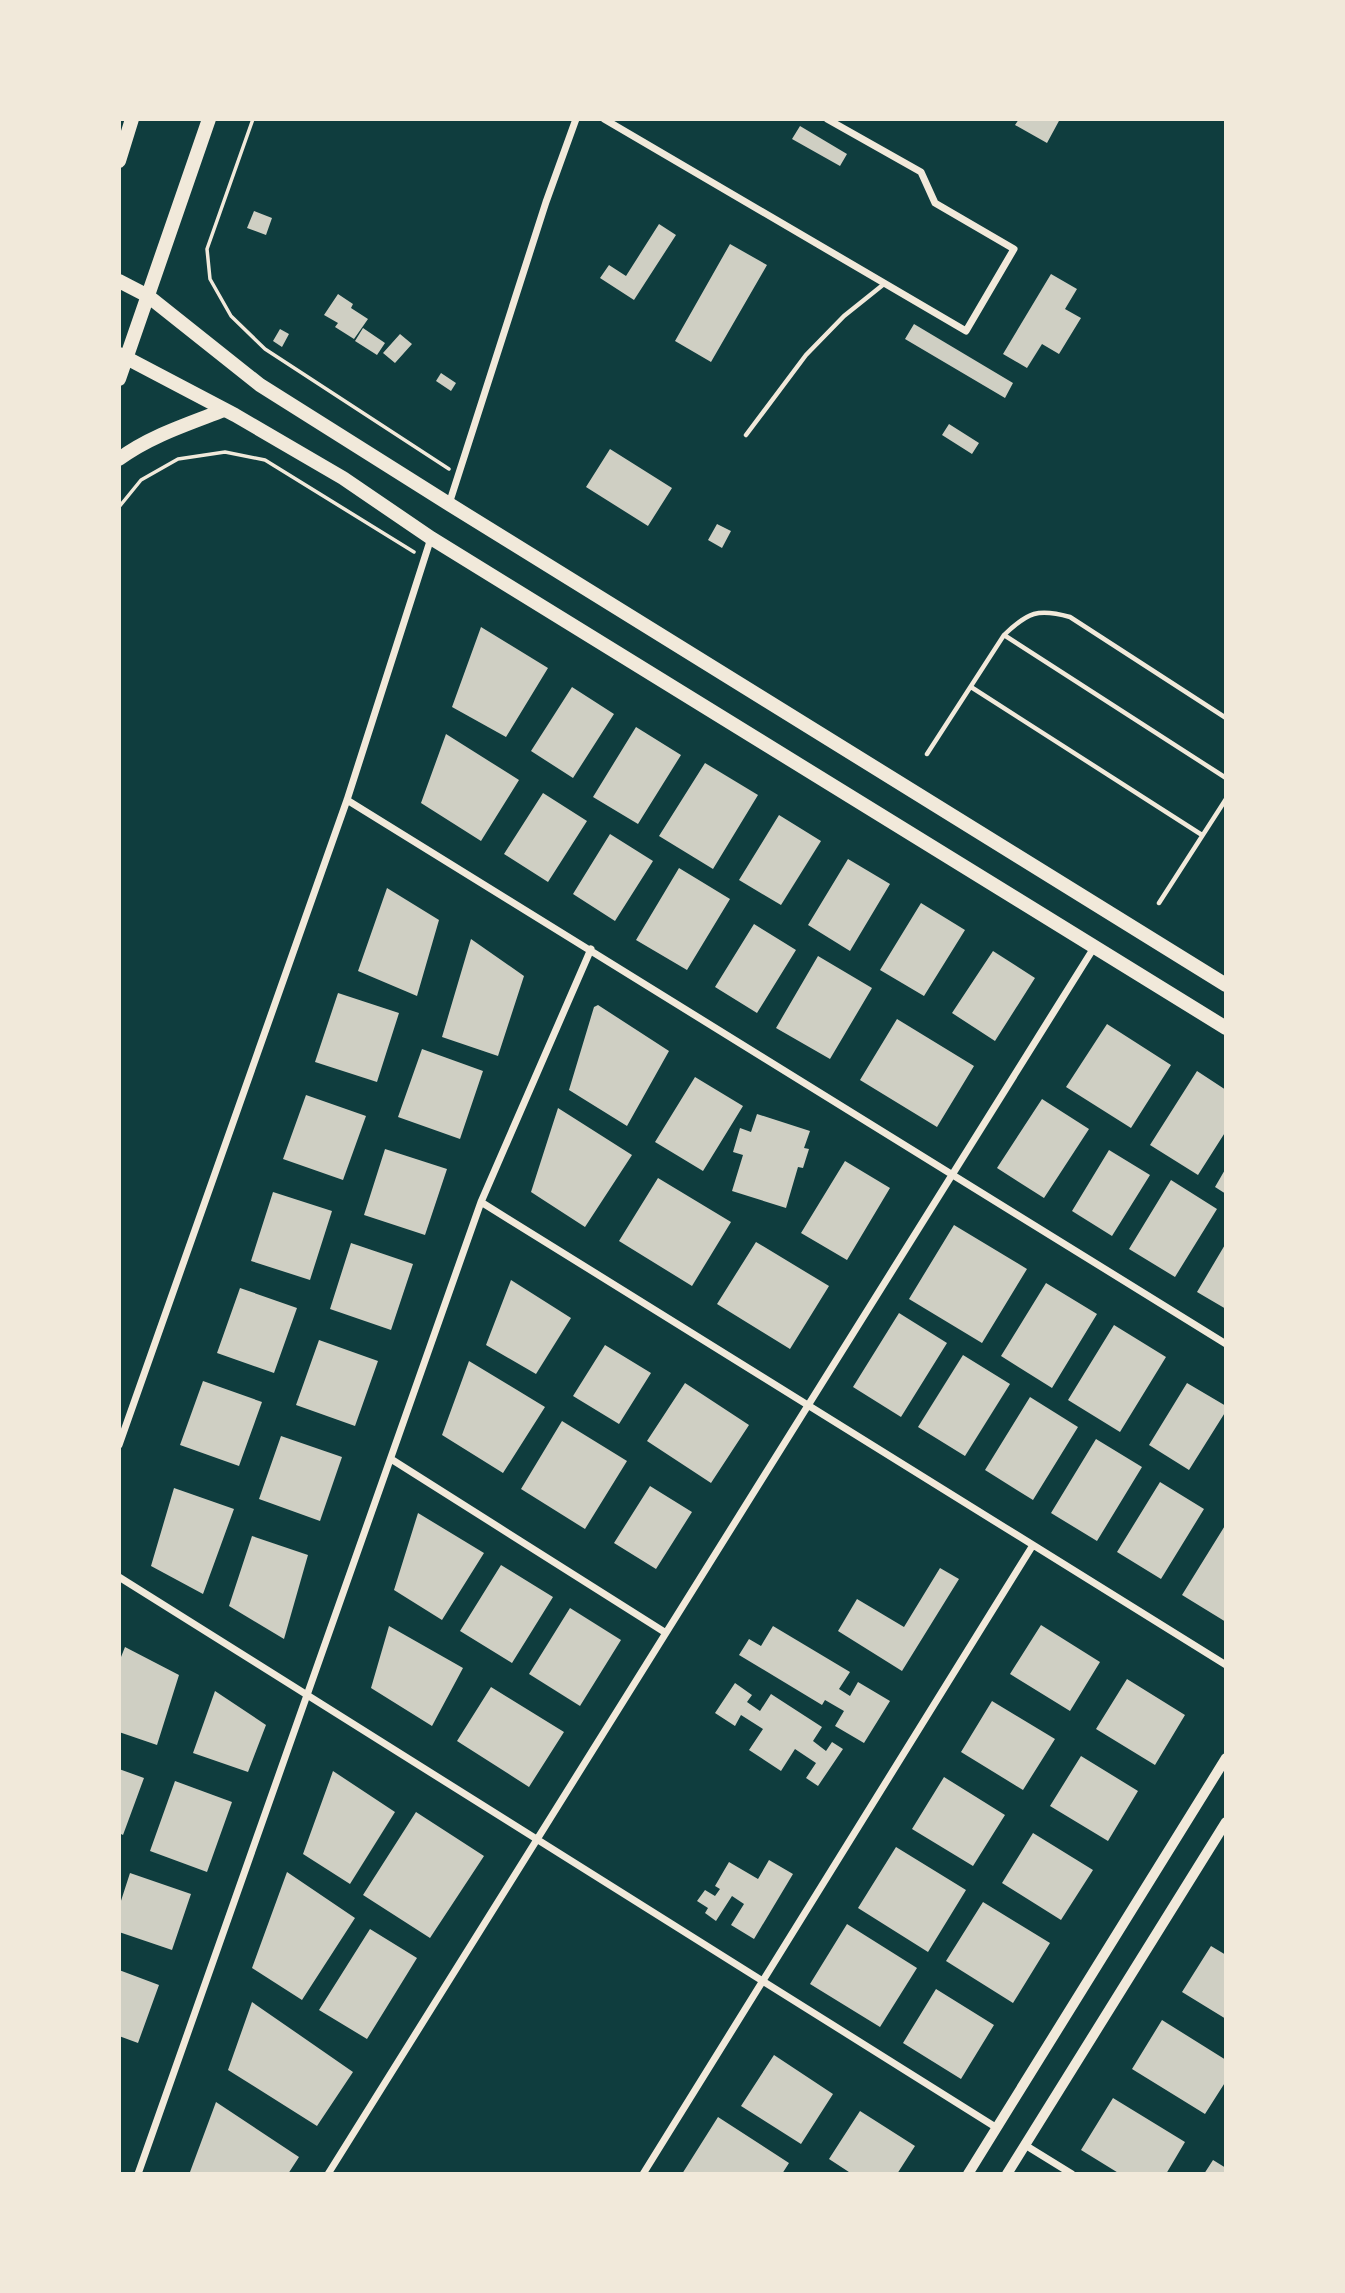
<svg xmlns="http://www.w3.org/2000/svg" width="1345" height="2293" font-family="Helvetica,sans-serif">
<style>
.building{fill:#cfcfc3}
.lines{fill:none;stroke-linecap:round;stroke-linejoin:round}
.path{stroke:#f1e9da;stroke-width:3.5}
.service{stroke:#f1e9da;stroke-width:4.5}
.minor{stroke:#f1e9da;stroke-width:7}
.tertiary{stroke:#f1e9da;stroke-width:10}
.primary{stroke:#f1e9da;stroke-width:14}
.trunk{stroke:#f1e9da;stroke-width:14}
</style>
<rect width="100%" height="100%" fill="#0f3d3e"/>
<path class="building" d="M1019,119H1060L1047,143L1015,125Z
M800,126L847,154L840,166L792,139Z
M254,211L272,218L266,235L247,228Z
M659,224L676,235L634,300L600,278L609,265L626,276Z
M730,244L767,265L711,362L675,341Z
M1051,274L1077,289L1065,309L1081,318L1059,354L1042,344L1027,368L1003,354Z
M338,294L353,304L351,308L368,319L354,339L335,327L338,323L324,315Z
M914,324L1013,383L1005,398L905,339Z
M363,328L385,343L377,355L355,341Z
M280,329L289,334L282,347L273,341Z
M400,334L412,344L395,363L383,353Z
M441,373L456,383L451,391L436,381Z
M949,424L979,443L972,454L942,435Z
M610,449L672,488L648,526L586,487Z
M717,524L731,531L722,548L708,540Z
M481,627L548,668L506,737L452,707Z
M572,687L614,714L573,778L531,751Z
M636,727L681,755L638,824L593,797Z
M446,734L519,780L481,841L421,803Z
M705,763L758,795L713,869L659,836Z
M543,793L587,821L548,882L504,854Z
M779,815L821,841L781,905L739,880Z
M610,834L653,861L615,921L573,894Z
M848,859L890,884L850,951L808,925Z
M679,868L730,899L687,970L636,940Z
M387,888L439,920L417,996L358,971Z
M921,903L965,930L924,996L880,970Z
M754,924L796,950L757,1013L715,987Z
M471,939L524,976L498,1056L442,1037Z
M993,951L1035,978L995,1041L952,1013Z
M818,956L872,988L830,1059L776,1028Z
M338,993L399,1013L377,1082L315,1062Z
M598,1005L669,1051L627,1126L569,1090L594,1007Z
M897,1019L974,1066L937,1127L860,1080Z
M1107,1024L1171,1065L1131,1128L1066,1087Z
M422,1049L483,1071L460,1139L398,1117Z
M1197,1071L1226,1090V1131L1198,1175L1150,1145Z
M695,1077L743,1106L703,1171L655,1142Z
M306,1095L366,1116L343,1180L283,1159Z
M1042,1099L1089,1129L1044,1198L997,1168Z
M558,1108L632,1155L585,1227L531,1192Z
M757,1114L810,1131L804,1148L809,1149L803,1168L798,1167L786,1208L732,1191L743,1155L733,1152L740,1128L751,1132Z
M385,1149L447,1169L425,1235L364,1215Z
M1109,1150L1150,1175L1112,1236L1072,1211Z
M845,1161L890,1188L847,1260L801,1233Z
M1226,1168V1194L1215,1187Z
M658,1178L731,1222L692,1286L619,1241Z
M1171,1180L1217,1209L1175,1277L1129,1249Z
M273,1192L332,1211L310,1280L251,1261Z
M954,1225L1027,1269L982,1343L909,1299Z
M756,1242L829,1286L790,1349L717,1304Z
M351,1243L413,1264L391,1330L330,1309Z
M1226,1243V1309L1197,1292Z
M511,1280L571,1318L536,1374L486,1345Z
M1046,1283L1097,1314L1052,1388L1001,1356Z
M240,1288L297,1308L274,1373L217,1353Z
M899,1313L947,1343L901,1417L853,1387Z
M1114,1325L1166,1357L1120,1432L1068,1400Z
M319,1340L378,1361L355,1426L296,1405Z
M605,1345L651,1373L619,1424L573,1396Z
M963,1355L1010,1384L965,1456L918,1427Z
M469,1361L545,1407L503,1473L442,1435Z
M203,1381L262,1402L239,1466L180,1445Z
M685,1383L749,1425L711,1483L647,1441Z
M1187,1383L1226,1406V1411L1189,1470L1149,1445Z
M1030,1397L1078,1427L1033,1500L985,1470Z
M562,1421L627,1461L585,1529L521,1489Z
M281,1436L342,1457L320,1521L259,1499Z
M1096,1439L1142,1467L1097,1541L1051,1513Z
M1160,1482L1204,1509L1161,1579L1117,1552Z
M650,1486L692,1512L656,1569L614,1543Z
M174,1488L234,1509L203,1594L151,1566Z
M418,1513L484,1553L442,1620L394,1590Z
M1226,1524V1622L1182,1595Z
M252,1536L308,1555L284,1639L229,1606Z
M501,1565L553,1597L512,1663L460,1631Z
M940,1568L959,1579L902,1671L838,1631L857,1599L904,1627Z
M570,1608L621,1640L580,1706L529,1674Z
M1041,1625L1100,1662L1070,1711L1010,1674Z
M389,1626L463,1668L432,1726L371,1688Z
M773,1626L850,1672L839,1689L850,1696L858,1682L890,1701L864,1743L835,1726L844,1711L825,1700L822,1705L739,1655L749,1639L761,1646Z
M125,1647L179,1675L157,1745L119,1732V1662Z
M1127,1679L1185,1715L1155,1765L1096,1729Z
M735,1683L752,1695L747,1702L760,1711L771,1694L822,1727L813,1741L826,1751L832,1742L843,1749L818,1786L806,1778L816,1763L795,1749L781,1771L749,1750L763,1729L741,1715L735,1726L715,1713Z
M491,1687L564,1732L529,1787L457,1741Z
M215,1691L266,1725L248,1772L193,1753Z
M992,1701L1055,1739L1023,1790L961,1752Z
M1081,1756L1138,1791L1108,1841L1050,1806Z
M119,1769L144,1778L123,1835L119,1833Z
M333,1771L395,1812L350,1884L303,1854Z
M944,1777L1005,1815L973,1866L912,1829Z
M175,1781L232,1802L207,1872L150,1851Z
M416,1812L484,1856L430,1938L363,1895Z
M1033,1833L1093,1870L1061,1920L1002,1883Z
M896,1847L966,1890L928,1952L858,1908Z
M769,1860L793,1874L754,1939L731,1925L744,1904L732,1896L716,1921L705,1913L708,1908L697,1901L705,1890L715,1896L720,1889L715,1886L729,1862L758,1879Z
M287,1872L355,1918L302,2000L252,1968Z
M130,1873L191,1894L172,1950L119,1932V1907Z
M983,1902L1050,1943L1013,2003L946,1961Z
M847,1924L917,1968L880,2027L810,1984Z
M370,1929L417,1958L367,2039L319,2010Z
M1211,1946L1226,1955V2019L1182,1992Z
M119,1970L159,1985L138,2043L119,2036Z
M936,1989L994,2025L961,2079L903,2043Z
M252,2002L353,2072L317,2126L228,2070Z
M1162,2020L1226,2060V2081L1205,2114L1132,2069Z
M774,2055L833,2094L801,2144L741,2106Z
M1113,2098L1185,2142L1166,2174H1120L1081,2150Z
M216,2102L299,2157L288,2174L190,2172Z
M860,2111L915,2146L897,2174H852L829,2159Z
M718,2117L789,2163L782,2174H682Z
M1213,2160L1226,2168V2174H1204Z"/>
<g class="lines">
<path class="path" d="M253,119L207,249L210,279L231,316L265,349L449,469
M119,507L141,480L178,459L225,452L265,460L414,552"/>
<path class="service" d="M746,435L806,355L844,316L884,284
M1004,635L1226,778
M971,687L1202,835
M927,754L1004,635C1028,612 1038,608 1070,617L1226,718
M1159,903L1226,799"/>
<path class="minor" d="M604,119L966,331L1014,249L935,203L921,172L827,119
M449,504L546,202L576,119
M347,800L1226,1344
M481,1202L1226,1665
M119,1445L347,800L431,538
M391,1459L666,1633
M119,1577L997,2128
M1025,2145L1072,2174
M138,2174L481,1202L591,949
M328,2174L1095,946
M643,2174L1033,1545"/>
<path class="tertiary" d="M968,2174L1226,1758
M1007,2174L1226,1822"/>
<path class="primary" d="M119,281L148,296L260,385L449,504L1226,985
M119,354L235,415L343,478L431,538L1226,1028"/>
<path class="trunk" d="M119,161L132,119
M119,379L209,119
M119,459C150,436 188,424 224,410"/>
</g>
<rect width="1345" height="2293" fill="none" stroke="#f1e9da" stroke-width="242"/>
</svg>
